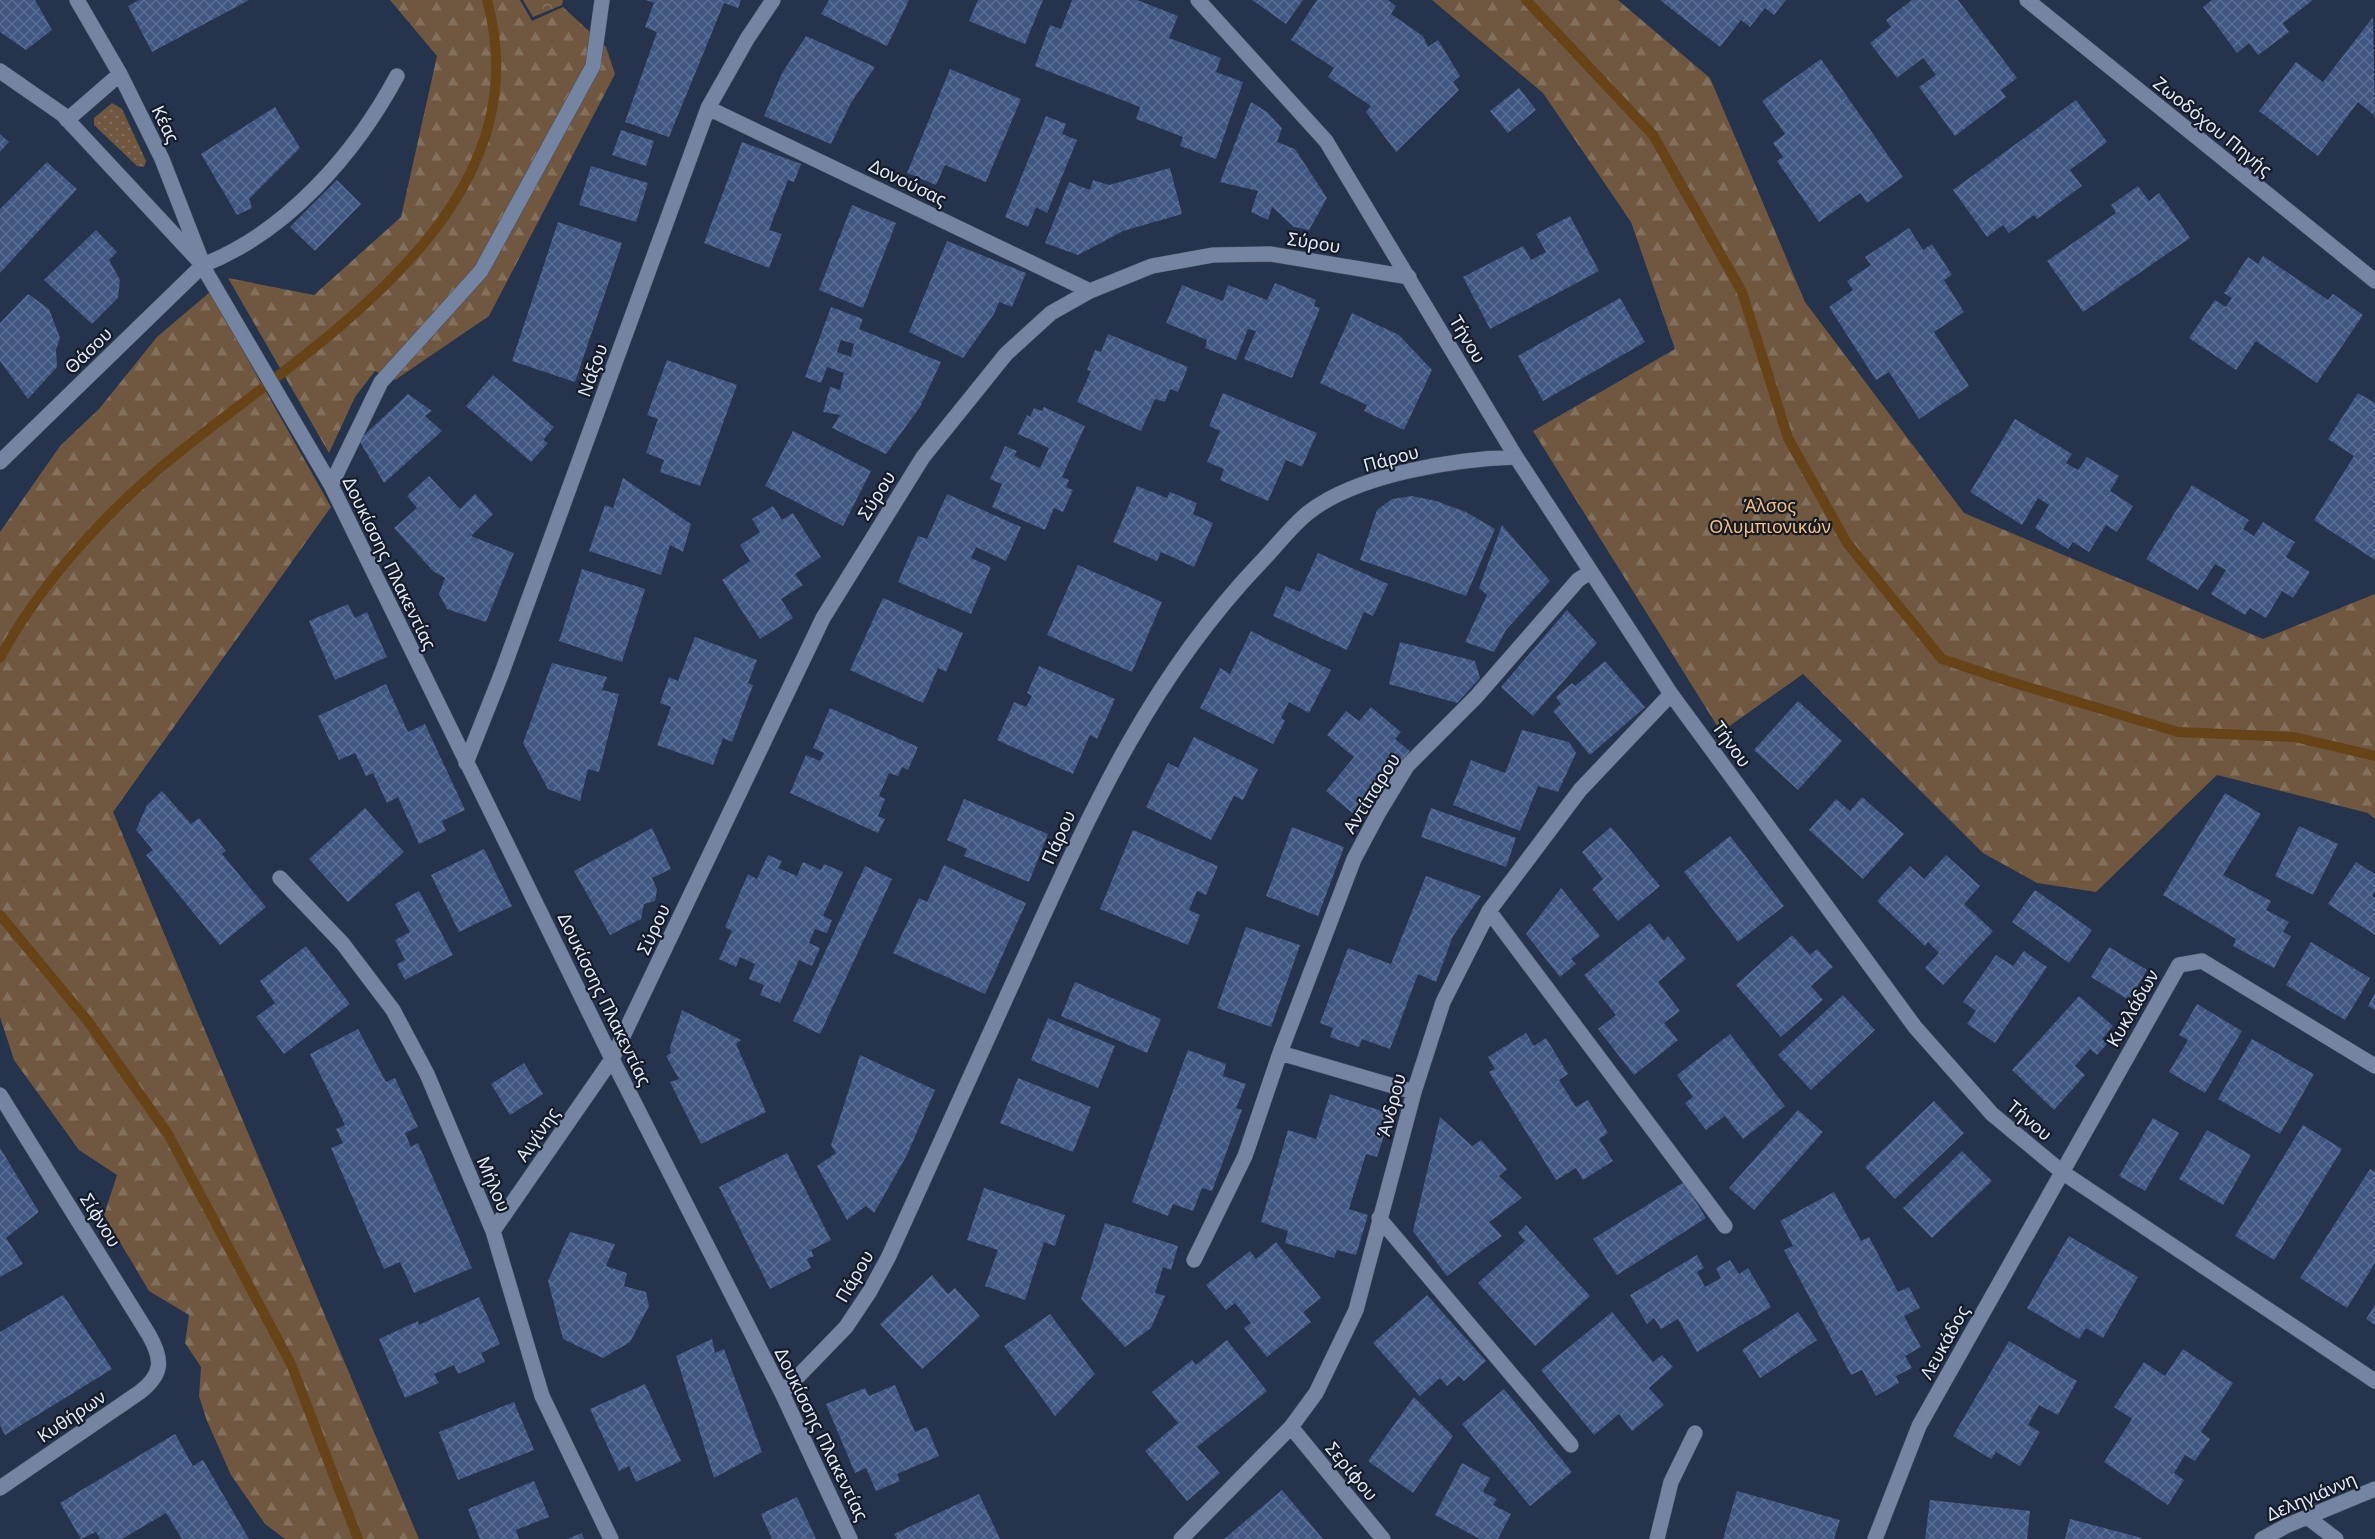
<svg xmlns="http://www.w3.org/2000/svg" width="2375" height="1539" font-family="'Noto Sans',sans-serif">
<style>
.grass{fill:url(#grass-dots)}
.forest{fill:url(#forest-firs)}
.park{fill:url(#park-crowns)}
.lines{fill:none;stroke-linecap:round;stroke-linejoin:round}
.stream{stroke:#674418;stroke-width:10}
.building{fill:url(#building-cross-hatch);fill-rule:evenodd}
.lane-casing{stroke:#455065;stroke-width:16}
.street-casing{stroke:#455065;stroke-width:16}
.secondary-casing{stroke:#455065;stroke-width:16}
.lane{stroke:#7484a1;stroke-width:15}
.street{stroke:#7484a1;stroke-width:15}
.secondary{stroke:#7484a1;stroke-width:15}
.labels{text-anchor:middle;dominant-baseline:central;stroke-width:4.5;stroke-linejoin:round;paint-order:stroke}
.street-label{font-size:18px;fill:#e1eafa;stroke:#151b26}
.park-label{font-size:18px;fill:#f9bf7e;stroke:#151b26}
</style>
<defs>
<pattern id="grass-dots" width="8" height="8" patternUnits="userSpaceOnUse" patternTransform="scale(1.5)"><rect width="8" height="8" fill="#6f583f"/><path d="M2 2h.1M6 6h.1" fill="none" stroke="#83705c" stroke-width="1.8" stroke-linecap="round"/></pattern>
<pattern id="forest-firs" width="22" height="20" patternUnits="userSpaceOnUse" patternTransform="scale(1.5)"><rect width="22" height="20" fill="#6f583f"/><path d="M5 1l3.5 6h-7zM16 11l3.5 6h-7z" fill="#83705c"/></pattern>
<pattern id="park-crowns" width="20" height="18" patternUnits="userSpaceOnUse" patternTransform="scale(1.5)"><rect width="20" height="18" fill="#6f583f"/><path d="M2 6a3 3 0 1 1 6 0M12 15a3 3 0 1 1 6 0" fill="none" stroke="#83705c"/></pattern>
<pattern id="building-cross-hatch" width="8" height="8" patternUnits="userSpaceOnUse" patternTransform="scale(1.5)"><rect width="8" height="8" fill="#405782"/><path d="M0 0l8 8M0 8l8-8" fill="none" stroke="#5b6f95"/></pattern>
</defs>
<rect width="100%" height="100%" fill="#25334c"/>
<path class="grass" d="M112,103L122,109L146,161L144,167L137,166L94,125V118Z"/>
<path class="forest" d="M390,0H520L532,21L563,7L606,47L615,74L489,316L395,380L375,371L355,397L329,453L228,278L314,295L401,217L437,56Z
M1432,0H1618L1710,78L1805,302L1964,513L2263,639L2375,594V819L2368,813L2217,775L2096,892L2037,883L1983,853L1803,674L1721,732L1533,431L1675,349L1631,222L1543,93Z
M210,292L331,507L113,812L419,1539H285L265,1524L231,1475L207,1421L199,1396L201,1367L185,1343L189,1315L149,1291L104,1215L117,1175L79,1150L14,1060L0,1017V532L60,446L99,409L157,337Z"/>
<path class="park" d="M523,0H563L562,5L533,17Z"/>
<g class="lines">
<path class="stream" d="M1526,0L1653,135L1742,292L1788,438L1847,543L1942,659L2011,682L2178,732L2294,737L2375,756
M0,658C35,592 96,523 153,474C292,354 548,222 487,0
M0,915L87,1020L168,1134L291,1364L358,1539"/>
</g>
<path class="building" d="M0,0H35L52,30L26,50L0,32Z
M139,0H249L152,52L128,6Z
M646,0H741L738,8L724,3L669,137L625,122L657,32L645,27L654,3Z
M829,0H909L887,46L821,14Z
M978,0H1043L1025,44L969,21Z
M1072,0H1137L1178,16L1169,38L1221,58L1216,72L1243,82L1216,159L1180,146L1183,137L1136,119L1140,107L1035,66L1050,25L1061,29Z
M1252,0H1303L1286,24Z
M1317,0H1388L1396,6L1391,14L1423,36L1428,47L1438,40L1460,76L1453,82L1459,90L1396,152L1366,112L1371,106L1328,77L1334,68L1291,40Z
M1660,0H1786L1774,15L1765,8L1750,27L1741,20L1720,47Z
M1912,0H1958L2017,78L2001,90L2006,97L1955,136L1919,87L1936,75L1923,58L1897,78L1870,43L1891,27L1886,20Z
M2212,0H2313L2283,23L2289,32L2258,55L2249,43L2237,53L2203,7Z
M2373,17L2375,116L2358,102L2318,156L2259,111L2296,62L2323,82Z
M806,36L875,67L851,103L831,144L764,116L781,75Z
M1821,59L1903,177L1867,203L1860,193L1819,222L1777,161L1783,157L1773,143L1785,134L1762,101Z
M950,69L1021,99L986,182L945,165L936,185L907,173Z
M1519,88L1536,110L1508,133L1490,111Z
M2076,100L2107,142L2070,170L2082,186L2037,219L2034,215L2009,233L2003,225L1987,237L1953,190Z
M1251,102L1267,112L1282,128L1277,142L1295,149L1327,198L1309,230L1294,227L1272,207L1268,220L1251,212L1258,191L1220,182Z
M275,107L300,148L249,199L252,208L237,215L201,154Z
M1046,116L1066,124L1062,134L1077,140L1047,213L1036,207L1028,227L1005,217Z
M621,130L654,141L646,166L612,155Z
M0,134L9,142L0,152Z
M742,142L801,164L794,182L788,180L769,230L782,234L769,268L704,243Z
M47,162L77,189L0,273V209Z
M591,166L648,183L636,222L579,205Z
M1170,168L1182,214L1123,231L1078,255L1045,243L1069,182L1090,190L1093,180L1109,185Z
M337,180L361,204L315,251L290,227Z
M2138,186L2149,201L2159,193L2190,238L2083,312L2047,261L2116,213L2111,205Z
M852,205L896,223L863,308L819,290Z
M1570,216L1599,271L1490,329L1463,277L1523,246L1531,260L1546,252L1536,234Z
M558,222L622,243L575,382L512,361Z
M1909,228L1923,250L1932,244L1952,275L1944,280L1964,312L1934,332L1969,386L1919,419L1889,372L1876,380L1829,307L1853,290L1847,281L1871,265L1865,257Z
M96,230L117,252L109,260L120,280L118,298L92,324L44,280Z
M947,241L1026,273L1012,307L999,302L994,314L963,358L909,332Z
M2263,256L2328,300L2333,294L2363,315L2317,383L2256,341L2236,370L2189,338L2215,300L2226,307L2232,298L2224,293L2248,257L2258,264Z
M1275,283L1316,300L1314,306L1320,308L1292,378L1244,359L1256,331L1248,329L1236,360L1205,348L1207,340L1166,323L1182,285L1223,301L1228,285L1267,300Z
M28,294L49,309L60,338L56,350L57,367L28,399L0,361V323Z
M1620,298L1645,342L1543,401L1518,356Z
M831,307L863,319L859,329L941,362L920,407L886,454L832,428L840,415L823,412L830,387L840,390L844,373L827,367L821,383L805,377ZM841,340L854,344L851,357L837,352Z
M1352,313L1399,335L1432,370L1404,430L1364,411L1367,405L1320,383Z
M1108,334L1188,367L1178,392L1170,389L1165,402L1155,399L1141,431L1077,402L1091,371L1087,370L1095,350L1101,352Z
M667,360L737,385L700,486L660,472L664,460L646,453L658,419L647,415Z
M493,375L554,427L543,440L548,443L531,462L466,406Z
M1223,393L1317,433L1302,467L1286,460L1268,501L1220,480L1224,469L1207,462L1220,431L1209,426Z
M2358,393L2375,403V560L2314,520L2354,456L2328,439Z
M408,394L432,411L425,416L442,431L384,483L359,440Z
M1044,407L1085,426L1062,477L1069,480L1066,487L1073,490L1063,512L1054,508L1045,530L992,507L1002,484L990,479L1005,446L1017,451L1014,456L1040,468L1049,448L1018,434L1027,415L1030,417L1034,408L1042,411Z
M2015,419L2072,454L2066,463L2078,470L2087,457L2119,476L2110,491L2133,506L2117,532L2106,525L2089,552L2073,542L2068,549L2035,528L2049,505L2038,498L2022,525L1970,492Z
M793,431L871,471L843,526L765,486Z
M429,476L460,509L475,494L493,514L471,536L514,553L486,622L447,609L439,594L445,578L433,571L394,528L417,508L407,496Z
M623,478L691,524L683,552L670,545L661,575L589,551L605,505L613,508Z
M2192,485L2249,520L2243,529L2254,536L2263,522L2295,542L2286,557L2310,572L2293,598L2282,591L2266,618L2250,608L2245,615L2211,594L2226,570L2215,564L2198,590L2146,559Z
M1137,486L1167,498L1170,492L1197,503L1193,514L1213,523L1194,567L1161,552L1157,561L1113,542Z
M947,494L1021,527L1006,561L976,547L971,558L991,567L971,614L898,582L918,536L927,539Z
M1412,496L1436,501L1466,512L1495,529L1466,596L1360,560L1377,510L1392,499Z
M773,506L782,520L793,513L821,557L795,574L803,585L781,599L793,618L760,639L722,580L750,561L740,545L760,532L752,519Z
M1502,525L1550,581L1506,630L1494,652L1465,642L1487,595L1479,588Z
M1318,553L1388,584L1373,616L1364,612L1347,650L1273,616L1286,586L1300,592Z
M1078,565L1162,602L1132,672L1047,635Z
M582,569L645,589L622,662L559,641Z
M883,598L963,633L946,672L938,668L923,703L850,670Z
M348,604L355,618L367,612L387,657L335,680L309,621Z
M1567,610L1597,643L1533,716L1501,687Z
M1251,631L1331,670L1309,713L1289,702L1281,718L1285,721L1273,744L1200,708L1220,668L1230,674Z
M695,637L757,660L748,683L753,685L732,742L723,738L713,765L657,745L671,707L660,703L669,677L678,681Z
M1400,642L1475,661L1480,678L1457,703L1389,684Z
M1605,661L1645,707L1590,755L1553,711L1561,704L1556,697L1572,683L1575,686Z
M552,663L607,677L602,690L619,694L599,772L588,769L580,801L548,789L523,743Z
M1039,666L1115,699L1097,739L1090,735L1073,774L997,740L1014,702L1026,707L1032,696L1027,693Z
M386,684L408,732L425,724L465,810L442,821L446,831L419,844L398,797L387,803L373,773L366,776L355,753L339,760L318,716Z
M1798,701L1842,741L1798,790L1754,750Z
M1371,707L1401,732L1395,739L1410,751L1357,817L1326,791L1354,757L1327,735L1346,711L1359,721Z
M830,708L918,747L908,770L902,767L898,776L889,773L879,796L885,799L878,816L885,819L878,833L790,793L806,755L820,761L824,753L813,748Z
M1522,730L1569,742L1576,753L1558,792L1538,786L1520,831L1453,805L1471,760L1505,773Z
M1194,737L1258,769L1243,800L1234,796L1211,840L1146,807L1168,763L1178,768Z
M162,791L191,824L199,818L226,851L222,854L266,907L220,945L146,855L153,850L136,830L147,805Z
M2225,793L2261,814L2223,875L2271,901L2266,910L2289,922L2283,932L2291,936L2274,968L2233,946L2236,939L2163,895Z
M1862,797L1904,834L1863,879L1809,830L1836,799L1850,811Z
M964,799L1048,834L1029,882L964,856L967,849L947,840Z
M365,808L404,852L348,902L309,859Z
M1431,808L1516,838L1506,867L1421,837Z
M2299,826L2338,844L2313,895L2275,876Z
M1292,827L1344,847L1318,916L1266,896Z
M1611,827L1660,886L1618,921L1592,889L1603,879L1582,852Z
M652,828L671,869L652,878L657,889L655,901L644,904L641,919L610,935L574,871Z
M1133,830L1218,866L1206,895L1197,891L1189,910L1200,915L1188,945L1100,909Z
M1730,836L1784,906L1738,942L1684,872Z
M484,849L512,906L459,932L431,875Z
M768,855L782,861L778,868L797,876L803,862L821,870L824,864L843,872L823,916L832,920L827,933L815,929L809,943L820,948L812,966L799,960L780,1003L760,995L764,985L749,979L755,964L740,957L736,967L719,959L732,931L725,927L748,874L757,879Z
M1946,855L1980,886L1964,904L1993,931L1943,985L1925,968L1939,953L1928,942L1925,946L1877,901L1910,866L1924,879Z
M2356,862L2375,874V891L2372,896L2375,898V935L2328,904Z
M944,865L1026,903L985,994L893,953L919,898L927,902Z
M865,866L892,879L820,1034L793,1021Z
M1426,876L1481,896L1453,936L1436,982L1418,974L1390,1049L1362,1039L1359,1047L1330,1037L1333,1028L1320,1023L1348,948L1391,964Z
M1561,888L1600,936L1571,959L1576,964L1560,977L1526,934Z
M2035,890L2092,930L2069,963L2012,922Z
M419,891L453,955L405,980L397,964L405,960L395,940L410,932L395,904Z
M1650,923L1664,941L1668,936L1686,959L1658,982L1680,1011L1664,1023L1678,1040L1634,1075L1598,1029L1616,1015L1584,975Z
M1246,927L1300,945L1271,1027L1217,1008Z
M1792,935L1810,955L1817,949L1833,967L1811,986L1823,1000L1781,1037L1736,985Z
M2311,942L2370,978L2345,1020L2286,985Z
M306,946L350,1004L284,1054L256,1017L275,1003L260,981Z
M2109,947L2147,970L2129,1000L2091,977Z
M2024,951L2047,967L1995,1043L1967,1024L1976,1011L1963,1002L1996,955L2013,966Z
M1075,982L1161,1019L1147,1053L1061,1016Z
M2375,993V1010L2368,1006Z
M1843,995L1875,1030L1811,1090L1778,1055Z
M2079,996L2113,1026L2102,1039L2107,1044L2097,1055L2090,1049L2075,1066L2085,1075L2054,1110L2012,1070Z
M2197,1004L2242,1031L2205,1093L2169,1072L2188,1040L2179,1035Z
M682,1010L741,1040L736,1044L766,1112L701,1144L670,1082L679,1079L666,1056L671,1053L670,1048Z
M1048,1018L1115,1046L1098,1088L1031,1060Z
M358,1029L386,1082L395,1078L418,1127L405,1133L411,1147L418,1143L472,1268L414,1293L400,1262L384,1269L331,1148L343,1143L336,1129L345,1125L310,1054Z
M1526,1033L1534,1046L1546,1038L1568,1074L1559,1080L1576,1107L1588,1100L1608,1133L1599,1139L1613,1161L1583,1180L1576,1168L1556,1180L1489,1072L1495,1069L1488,1057Z
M1730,1034L1785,1106L1743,1139L1725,1116L1706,1130L1685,1103L1693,1097L1677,1075Z
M2252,1039L2314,1074L2280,1134L2218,1099Z
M1188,1050L1226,1064L1223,1076L1246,1084L1236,1108L1242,1110L1212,1191L1202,1188L1193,1211L1173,1204L1168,1216L1132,1202Z
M860,1055L935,1090L907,1155L874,1213L866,1206L847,1220L817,1166L836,1153L831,1145Z
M524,1063L543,1094L510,1115L491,1084Z
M1018,1078L1091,1107L1073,1152L1000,1123Z
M1330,1094L1391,1114L1377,1157L1366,1154L1349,1209L1368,1215L1356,1255L1337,1250L1334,1258L1285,1243L1288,1231L1261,1222L1288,1130L1316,1139Z
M1934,1101L1964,1133L1895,1199L1865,1167Z
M1798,1110L1823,1132L1754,1210L1729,1188Z
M1440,1117L1472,1146L1481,1140L1507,1169L1499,1176L1522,1198L1489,1222L1502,1236L1447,1276L1413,1231Z
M2153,1118L2179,1133L2145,1191L2119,1176Z
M2303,1125L2342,1149L2274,1260L2235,1236Z
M2207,1130L2251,1155L2223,1205L2179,1179Z
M0,1148L39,1212L6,1238L23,1264L0,1277Z
M1962,1151L1992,1181L1932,1238L1903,1208Z
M787,1153L831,1240L811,1250L814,1256L807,1259L811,1268L770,1289L719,1187Z
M2370,1169L2375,1172V1263L2347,1308L2300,1278Z
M1684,1182L1706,1218L1617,1275L1593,1239Z
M984,1188L1065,1215L1055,1246L1044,1242L1025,1300L985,1286L998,1250L967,1240Z
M1834,1192L1861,1241L1869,1237L1898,1292L1909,1287L1920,1308L1904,1316L1921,1347L1905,1356L1912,1368L1896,1376L1899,1383L1876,1396L1862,1370L1851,1375L1784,1250L1793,1246L1780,1221Z
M1105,1223L1178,1246L1171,1270L1163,1267L1155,1293L1165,1296L1151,1328L1125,1347L1081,1299Z
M1526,1225L1590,1296L1535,1346L1478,1283L1525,1241L1518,1233Z
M570,1232L615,1244L606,1266L627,1273L624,1286L646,1292L649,1306L630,1342L603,1358L563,1339L548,1281Z
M2069,1236L2138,1277L2103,1338L2086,1328L2079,1339L2027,1308Z
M1276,1242L1321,1298L1303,1312L1311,1322L1267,1357L1244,1328L1251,1323L1235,1303L1226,1310L1206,1285L1250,1251L1256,1259Z
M1697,1255L1704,1268L1697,1272L1705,1287L1721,1278L1716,1268L1730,1260L1739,1274L1748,1268L1771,1307L1697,1352L1678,1319L1661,1329L1654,1318L1647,1324L1630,1295Z
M932,1275L948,1294L955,1288L980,1316L922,1369L880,1324Z
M63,1295L112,1369L5,1435L0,1425V1332Z
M1427,1295L1486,1361L1464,1381L1459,1376L1447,1386L1440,1378L1420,1396L1373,1343Z
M479,1297L500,1344L481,1353L485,1362L458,1374L454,1365L434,1374L439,1383L405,1398L379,1339L418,1321L419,1325Z
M2375,1305V1325L2366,1319Z
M1612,1312L1653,1362L1662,1355L1673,1367L1649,1388L1664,1405L1632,1431L1619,1414L1594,1435L1541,1370Z
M1798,1312L1817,1340L1760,1378L1742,1350Z
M1050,1314L1095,1374L1055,1416L1004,1346Z
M712,1339L715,1353L724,1349L762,1452L714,1478L676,1356Z
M1227,1340L1267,1391L1197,1447L1220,1473L1187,1501L1145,1451L1178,1423L1152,1392L1192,1360L1196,1365Z
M2009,1341L2077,1381L2058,1415L2039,1405L2028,1425L2040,1432L2020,1466L1996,1452L1991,1459L1953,1436Z
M2183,1349L2233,1383L2201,1432L2210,1439L2195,1461L2185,1455L2174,1473L2184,1480L2168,1505L2104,1462L2132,1419L2114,1407L2144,1362L2165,1376Z
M645,1384L681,1461L636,1482L629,1466L619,1471L590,1409Z
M895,1385L915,1432L927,1427L939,1456L897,1474L900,1481L876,1491L866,1468L855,1473L826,1404L865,1388L869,1396Z
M1504,1389L1572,1472L1530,1506L1462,1424Z
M1414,1397L1453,1436L1413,1493L1368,1461Z
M514,1402L534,1450L458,1480L439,1432Z
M175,1434L193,1466L203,1460L249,1539H182L166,1513L122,1539H100L96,1532L81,1539L60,1503Z
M1462,1463L1490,1478L1483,1492L1497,1499L1493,1505L1511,1514L1498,1539H1480L1435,1515Z
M534,1481L549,1517L516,1530L519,1539H480L468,1509Z
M1282,1490L1323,1539H1224Z
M1737,1491L1840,1520L1834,1539H1723Z
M979,1494L1000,1539H897L894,1534Z
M797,1497L816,1539H772L761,1514Z
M1930,1500L2030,1511L2027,1539H1925Z
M2070,1519L2142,1538L2141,1539H2065Z
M582,1533L584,1539H567Z"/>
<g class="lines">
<g class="lane-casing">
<path id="lane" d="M203,265C287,232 355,154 397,76
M1657,1539L1671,1482L1695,1433"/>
</g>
<g class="street-casing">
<path id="street" d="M77,0L120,74L162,159L206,272L331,485L612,1059L782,1393L850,1539
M1198,0L1326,141L1516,457L1671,694L1915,1027L1992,1114L2062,1172L2375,1381
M0,71L62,114L197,259
M708,108L1090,291
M67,120L120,74
M0,462L203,265
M331,485L381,382L481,271L593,66L602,0
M466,763L501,675L708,108L747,39L773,0
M280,878L343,944L393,1010L427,1074L493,1231L542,1396L611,1539
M1489,911L1725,1226
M1280,1053L1414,1092
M0,1095L149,1335C163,1360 163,1374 140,1392L0,1488
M1379,1218L1571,1445
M493,1231L612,1059L823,618L923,457L1006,354L1051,313L1090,291L1152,266L1213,255L1270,254L1409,277
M1194,1260L1245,1156L1280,1053L1354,859L1379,812L1407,766L1476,697L1578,580L1590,572
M782,1393L846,1327L870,1291L888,1258C934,1157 979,1057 1025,956C1091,811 1148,681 1260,563C1276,547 1291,526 1309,512C1358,474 1456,459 1516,457
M1291,1427L1383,1539
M2307,1517L2336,1539
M1181,1539L1291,1427L1316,1393L1356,1310L1414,1092L1443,1002L1489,911L1580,790L1671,694
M1875,1539L1919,1426L2179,965L2202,961L2375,1066
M2262,1539L2288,1525L2375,1489"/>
</g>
<g class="secondary-casing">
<path id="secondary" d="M2027,0L2375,281"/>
</g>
<use href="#lane" class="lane"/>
<use href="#street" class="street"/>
<use href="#secondary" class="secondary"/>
</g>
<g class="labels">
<g class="street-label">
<text transform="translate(166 124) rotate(64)">Κέας</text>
<text transform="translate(2213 126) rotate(39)">Ζωοδόχου Πηγής</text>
<text transform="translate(908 182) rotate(26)">Δονούσας</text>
<text transform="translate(1314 242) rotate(9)">Σύρου</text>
<text transform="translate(1468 339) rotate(59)">Τήνου</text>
<text transform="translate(88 350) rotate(-44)">Θάσου</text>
<text transform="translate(592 370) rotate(-70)">Νάξου</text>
<text transform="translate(1391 458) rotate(-15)">Πάρου</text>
<text transform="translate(876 495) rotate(-58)">Σύρου</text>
<text transform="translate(390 563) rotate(64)">Δουκίσσης Πλακεντίας</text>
<text transform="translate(1732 744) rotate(54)">Τήνου</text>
<text transform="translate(1371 793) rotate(-58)">Αντίπαρου</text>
<text transform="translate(1058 837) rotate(-66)">Πάρου</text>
<text transform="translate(653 929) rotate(-65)">Σύρου</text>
<text transform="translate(605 999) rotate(64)">Δουκίσσης Πλακεντίας</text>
<text transform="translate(2132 1008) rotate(-60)">Κυκλάδων</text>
<text transform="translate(1391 1105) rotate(-75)">Άνδρου</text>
<text transform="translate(2030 1120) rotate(40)">Τήνου</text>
<text transform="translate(537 1134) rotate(-55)">Αιγίνης</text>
<text transform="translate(494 1184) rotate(67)">Μήλου</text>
<text transform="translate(101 1220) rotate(58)">Σίφνου</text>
<text transform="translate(854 1276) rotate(-60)">Πάρου</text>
<text transform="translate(1944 1342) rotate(-61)">Λευκάδος</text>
<text transform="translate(71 1416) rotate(-34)">Κυθήρων</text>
<text transform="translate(822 1434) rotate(64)">Δουκίσσης Πλακεντίας</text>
<text transform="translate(1352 1471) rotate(50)">Σερίφου</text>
<text transform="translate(2311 1496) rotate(-23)">Δεληγιάννη</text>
</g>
<g class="park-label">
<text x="1770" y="505">Άλσος<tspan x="1770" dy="21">Ολυμπιονικών</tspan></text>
</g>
</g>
</svg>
